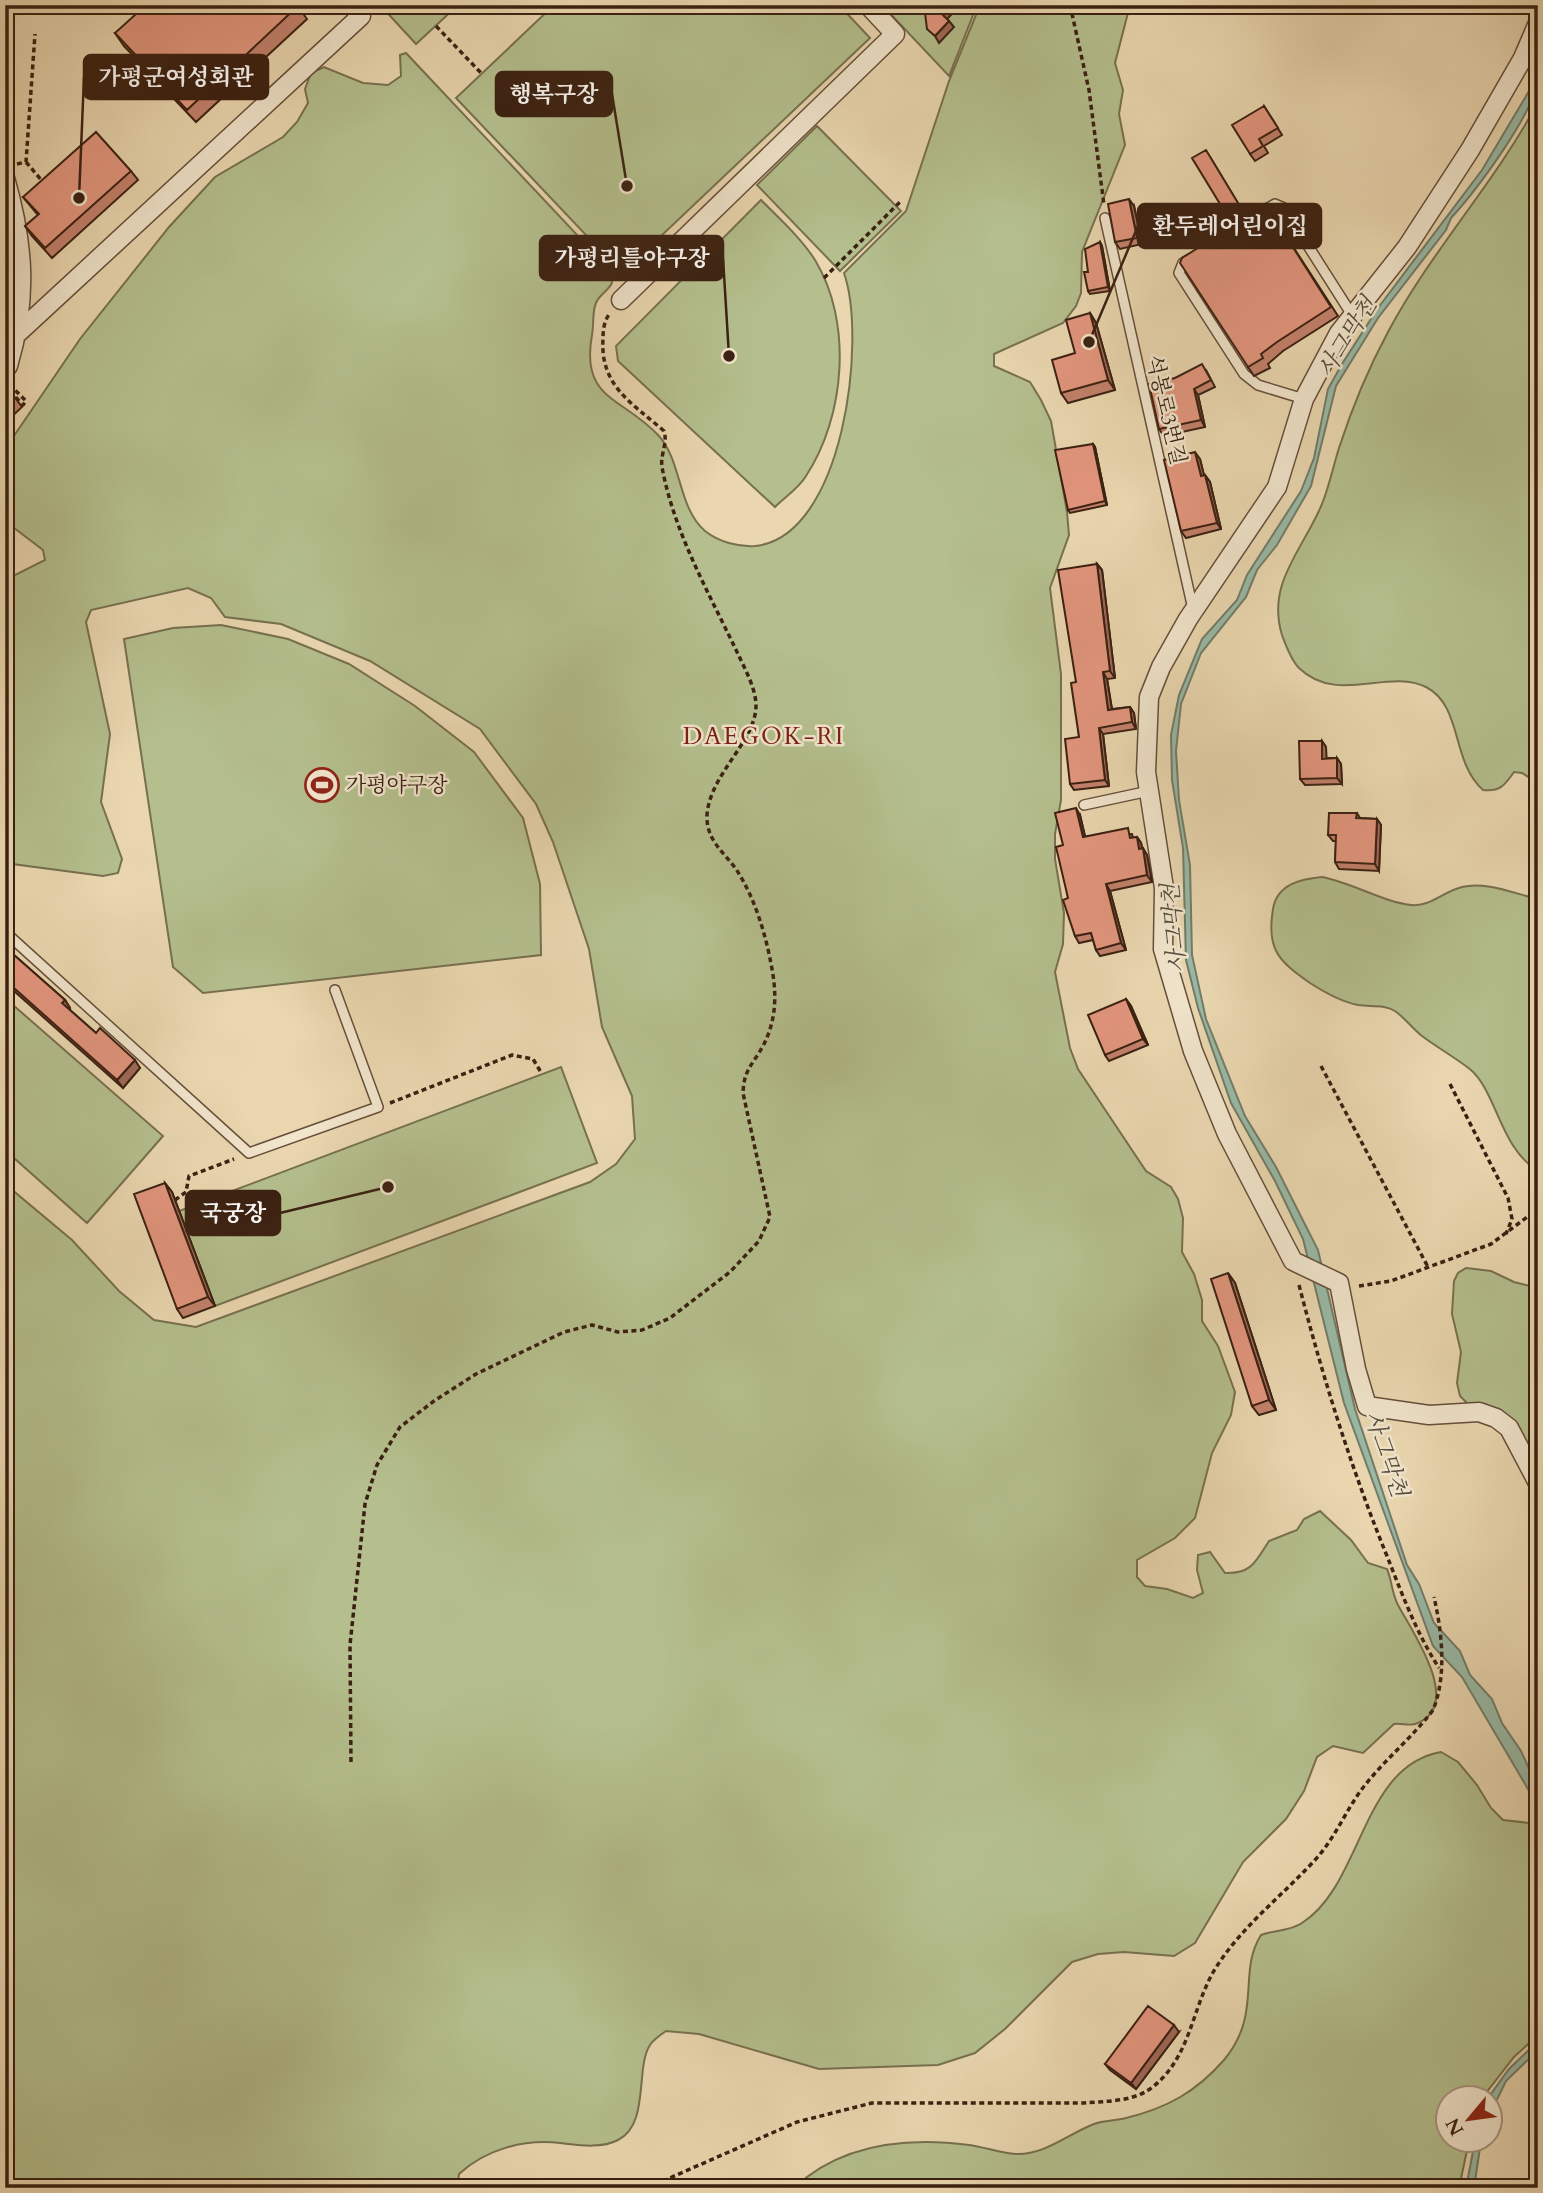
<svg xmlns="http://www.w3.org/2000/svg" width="1543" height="2193" font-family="Cardo,'Noto Serif KR',serif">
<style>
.green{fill:#b4bf8d;stroke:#77704f;stroke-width:2}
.water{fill:#99baa6;stroke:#737c6a;stroke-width:2}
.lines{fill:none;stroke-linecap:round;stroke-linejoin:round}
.lane-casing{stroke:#664e39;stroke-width:12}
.street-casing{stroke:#664e39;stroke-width:21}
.path{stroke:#3a2011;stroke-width:3.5;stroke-dasharray:5 3.5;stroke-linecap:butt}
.lane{stroke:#f1e5cc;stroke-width:9}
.street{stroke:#f1e5cc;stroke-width:18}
.wall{fill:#c3816c;stroke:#3a2011;stroke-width:2}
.shaded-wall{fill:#9f6958;stroke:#3a2011;stroke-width:2}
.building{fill:#e3967e;stroke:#3a2011;stroke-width:2}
.labels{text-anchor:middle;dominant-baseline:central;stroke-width:5;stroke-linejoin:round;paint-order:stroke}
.street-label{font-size:21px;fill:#3a2011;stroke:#f1e5cc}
.poi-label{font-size:21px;fill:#3a2011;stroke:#f1e5cc;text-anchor:start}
.water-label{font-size:23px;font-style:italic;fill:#564e3e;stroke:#f1e5cc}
.quarter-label{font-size:24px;letter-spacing:2px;fill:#7a1f14;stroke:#f1e5cc}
.leader{fill:none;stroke:#3a2011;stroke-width:2.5}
.callout-dot{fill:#3a2011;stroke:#f1e5cc;stroke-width:2.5}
.callout{fill:#3a2011;stroke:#3a2011;stroke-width:2.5}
.callout-label{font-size:23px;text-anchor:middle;font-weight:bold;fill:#fff}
</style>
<rect width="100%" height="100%" fill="#ead7b0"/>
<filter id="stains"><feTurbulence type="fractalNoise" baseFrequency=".00286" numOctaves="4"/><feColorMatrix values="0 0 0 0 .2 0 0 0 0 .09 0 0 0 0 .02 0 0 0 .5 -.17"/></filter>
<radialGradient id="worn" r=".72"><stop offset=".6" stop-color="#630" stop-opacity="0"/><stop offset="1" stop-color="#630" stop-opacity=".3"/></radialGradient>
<path class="green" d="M380,5H458L416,44Z
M554,5H839L870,38L622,273L456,98Z
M882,5H977L949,76Z
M980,5H1130L1115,63L1123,90L1119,114L1125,145L1082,252L1081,293L1076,306L1063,323L994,354V366L1030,382L1041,400L1051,421L1067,512L1069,535L1050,588L1061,674V800L1055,834V859L1064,913L1063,944L1055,972L1070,1048L1078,1069L1146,1171L1171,1187L1178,1199L1183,1218L1182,1252L1194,1274L1202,1300V1321L1218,1346L1235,1392L1231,1415L1212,1453L1195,1518L1175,1538L1137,1560V1577L1145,1586L1167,1589L1193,1598L1203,1593L1197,1570L1198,1555L1210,1552L1225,1573C1252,1574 1256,1561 1269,1541L1297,1530L1304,1519L1320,1511L1351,1540L1368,1563L1387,1569C1392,1581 1392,1594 1398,1605C1411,1630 1466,1707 1415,1724C1409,1726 1401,1723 1394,1724L1363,1753L1333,1746L1317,1757L1304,1791L1286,1819L1243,1862L1195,1943L1174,1956L1124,1952L1098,1954L1072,1962L1005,2029L975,2053L938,2065L819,2069L699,2034L666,2031C660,2035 654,2039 650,2045C635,2068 650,2124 618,2140C601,2149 578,2145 560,2143C524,2139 486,2149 459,2174L457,2188H5V1184L72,1240L119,1291L154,1320L196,1327L590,1182L616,1164L635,1139L632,1096L602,1027L589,949L553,842L536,804L480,729L370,661L281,624L225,617L211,598L188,588L91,610L86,622L110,734L101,802L122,859L118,873L103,876L5,863V580L45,560L43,550L5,521V449L80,339L169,227L215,177L283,137L297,122L308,103L305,89L311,73L324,67L363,83L388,85L401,76L400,55L406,53L610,270L612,283C608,291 599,295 596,303C592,312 594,325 592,335C580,400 623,397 659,436C682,462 678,508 705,531C719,542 738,547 755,546C844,537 867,339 844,273L906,211L949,81Z
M1538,102V783L1522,773L1514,772C1505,785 1500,792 1483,790C1451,762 1463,706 1426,687C1388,668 1337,705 1299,668C1291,660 1286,646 1282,635C1266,583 1303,550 1322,504C1329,487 1333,467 1339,448C1352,408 1368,369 1388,332C1431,251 1495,183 1538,102Z
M817,126L901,211L840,271L757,185Z
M761,200C780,219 801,238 815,260C853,322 845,417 806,476C799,488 785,497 775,507L618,361L616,346Z
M221,625L288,639L349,664L415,706L474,752L523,818L540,884L541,955L203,993L173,967L124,639L173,628Z
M1322,877C1353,883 1383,902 1411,905C1431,907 1444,891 1462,887C1486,881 1515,894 1538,899V1171C1500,1148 1497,1093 1471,1070C1456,1058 1438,1048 1422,1036C1413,1029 1405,1018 1395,1011C1383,1004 1371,1007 1358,1005C1342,1002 1324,992 1310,983C1279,961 1266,950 1273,909C1277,884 1301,879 1322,877Z
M5,998L163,1136L87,1223L5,1150Z
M561,1067L597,1163L215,1306L179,1211Z
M1466,1268L1491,1271L1514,1282L1538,1288V1465L1516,1422L1499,1409L1467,1403L1460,1396L1457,1383L1461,1352L1452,1314L1454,1281L1458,1273Z
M1441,1752L1458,1762L1477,1785L1491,1808L1503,1820L1538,1824V2035L1514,2057L1482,2098H1448V2140L1469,2141L1459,2188H794C842,2143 906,2137 969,2145C984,2147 1000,2153 1016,2154C1045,2155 1068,2134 1094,2124C1104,2120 1115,2121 1126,2118C1167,2108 1196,2092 1224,2060C1263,2013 1237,1973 1261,1935C1274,1930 1291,1931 1302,1923C1363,1884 1361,1766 1441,1752Z"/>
<path class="water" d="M1538,76C1538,109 1475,192 1451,218L1446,230L1378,318L1336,386L1311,486L1277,545L1257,570L1246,597L1201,653L1181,704L1176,751L1179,800L1190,865L1192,955L1206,1019L1245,1116L1276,1167L1318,1250L1355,1409L1407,1565L1419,1584L1434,1623L1460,1651L1470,1675L1492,1699L1502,1723L1521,1751L1538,1788V1806L1462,1677L1433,1646L1344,1403L1303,1239L1275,1181L1231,1103L1198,1008L1186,960L1183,848L1172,780L1171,735L1179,695L1202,639L1237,600L1247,575L1301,491L1314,458L1328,389L1342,364L1378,308L1482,170Z
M1538,2041V2050L1506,2081L1491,2112L1490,2098H1488L1509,2069Z
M1475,2141H1481L1474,2188H1466Z"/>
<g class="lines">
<g class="lane-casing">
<path id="lane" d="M1260,213L1275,204L1284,208L1352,315
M1105,218L1193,609
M1190,259L1183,263L1179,273L1244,374L1258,385L1304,399
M1084,805L1149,791
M5,932L249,1153L378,1107L335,990"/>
</g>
<g class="street-casing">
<path id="street" d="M1538,23L1523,58L1470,150L1407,247L1339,333L1304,399L1277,487L1188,619L1161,667L1149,697L1146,772L1164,888L1163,949L1193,1051L1227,1134L1293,1261L1339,1283L1356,1369L1367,1406L1429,1415L1479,1412L1496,1418L1509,1428L1538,1483
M5,178C24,244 28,299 8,366
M621,300L895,34L868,5
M18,333L361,16L351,5"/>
</g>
<path class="path" d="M1070,5L1089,90L1104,205
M436,26L482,74
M26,162L43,182
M17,164L26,162L35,34
M824,278L902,200
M10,395L12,393L23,405L26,401L15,390
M1321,1066L1428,1267
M1450,1084L1508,1198L1512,1219L1506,1234
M390,1103L512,1055L533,1059L542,1074
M175,1200L186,1192L189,1176L234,1159
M1299,1285C1323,1378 1351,1468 1387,1556C1402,1594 1417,1634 1439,1668
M1359,1286L1391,1281L1491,1244L1538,1209
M351,1762L350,1645L365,1504L377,1465L400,1427L434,1401L476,1374L564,1332L592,1325L618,1332L642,1330L670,1318L730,1272L759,1241L770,1217L743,1093C744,1069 752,1066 763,1046C776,1021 777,996 772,969C766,935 755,898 736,869C723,851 706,840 707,815C710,773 757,741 756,704C755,687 745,669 738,654C710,595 674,533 662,467C660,455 668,443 664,431C632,403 600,386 603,339C603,330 604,321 610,313
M647,2188L797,2122L872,2103H1084C1106,2101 1131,2102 1150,2089C1191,2059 1191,2009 1215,1969C1242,1926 1281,1897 1315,1860C1335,1838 1345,1812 1362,1789C1383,1761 1412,1738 1433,1710C1447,1676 1442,1632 1434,1597"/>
<use href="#lane" class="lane"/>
<use href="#street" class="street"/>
</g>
<path class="wall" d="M297,5L307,19L196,122L124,46L115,33Z
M1264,106L1282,135L1264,146L1268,153L1255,161L1250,154Z
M1210,157L1245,215L1232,223L1228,217Z
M131,171L138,180L52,258L32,236L25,226L38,215L23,197Z
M1266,205L1338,316L1283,351L1268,364L1270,368L1254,376L1248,367Z
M1134,206L1142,244L1120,249L1115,242Z
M1100,242L1102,246L1110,291L1090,294L1088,291V272Z
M1090,313L1096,323L1115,390L1068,403L1061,393Z
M1206,370L1215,387L1198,395L1205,427L1164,436L1159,429L1175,378Z
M5,387L13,395L22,407L5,423Z
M1093,444L1095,447L1107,505L1070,513L1068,510Z
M1200,459L1204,476L1205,475L1210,482L1221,529L1186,538L1181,531Z
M1097,564L1102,570L1115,678L1107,679L1112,709L1130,707L1134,713L1136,729L1103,734L1109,786L1074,790L1070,784L1079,737L1076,682Z
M1322,741L1326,747V758H1337L1341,764L1342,784L1305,785L1300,779Z
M1357,813L1360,818L1377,819L1381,825L1379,871L1339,869L1335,862L1336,841H1333L1328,835Z
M1080,815L1085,837L1132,834L1133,838L1137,837L1141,843L1142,848L1147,855L1152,882L1110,891L1126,950L1100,956L1096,950L1093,940L1079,943L1075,936L1068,898L1063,845Z
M5,947L65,1000L70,1008L69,1009L96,1033L140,1068L123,1088L5,983Z
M1126,999L1131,1006L1148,1045L1109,1061L1105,1055Z
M165,1183L172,1192L215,1306L183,1318L177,1309Z
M1228,1273L1235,1283L1276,1410L1259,1415L1252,1406Z
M1179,2032L1136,2089L1110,2070L1105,2064Z"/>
<path class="shaded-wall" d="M946,8L951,15L946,20L942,14Z
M949,21L954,27L939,43L935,36Z
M1129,199L1134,206L1142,244L1137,238Z
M1100,242L1102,246L1110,291L1108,287Z
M1090,313L1096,323L1115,390L1108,380Z
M1194,389L1198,395L1205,427L1201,420Z
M1093,444L1095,447L1107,505L1105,501Z
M1195,452L1200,459L1206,483L1201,476Z
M1205,475L1210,482L1221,529L1217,523Z
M1097,564L1102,570L1115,678L1110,671Z
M1103,672L1107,679L1113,716L1108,710Z
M1130,707L1134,713L1136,729L1132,722Z
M1099,728L1103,734L1109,786L1105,780Z
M1322,741L1326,747L1327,765L1322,759Z
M1337,758L1341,764L1342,784L1337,778Z
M1076,808L1080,815L1087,844L1083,837Z
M1377,819L1381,825L1379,871L1375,864Z
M1137,837L1141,843L1144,855L1139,849Z
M1143,848L1147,855L1152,882L1147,875Z
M1106,884L1110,891L1126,950L1121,943Z
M1126,999L1131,1006L1148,1045L1143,1039Z
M65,1000L70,1008L68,1011L62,1003Z
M135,1060L140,1068L123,1088L117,1080Z
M165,1183L172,1192L215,1306L208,1297Z
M1228,1273L1235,1283L1276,1410L1269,1400Z
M1174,2025L1179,2032L1136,2089L1131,2083Z"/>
<path class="building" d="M146,5H297L298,6L187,110L115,33Z
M924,5H943L946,8L942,14L949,21L935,36L927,29Z
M1264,106L1278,128L1259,139L1263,146L1250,154L1232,125Z
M96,132L131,171L45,248L25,226L39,214L23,197Z
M1206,150L1241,208L1228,217L1192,158Z
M1129,199L1137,238L1115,242L1108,204Z
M1266,205L1331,307L1277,342L1261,354L1263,358L1248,367L1180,263L1182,258Z
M1100,242L1108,287L1088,291L1084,272H1088L1085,249Z
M1090,313L1108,380L1061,393L1052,360L1075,353L1066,320Z
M1202,364L1211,380L1194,389L1201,420L1159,429L1149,384L1175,378Z
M5,387L13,395L5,402Z
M1093,444L1105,501L1068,510L1055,450Z
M1195,452L1201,476L1205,475L1217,523L1181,531L1164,460Z
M1097,564L1110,671L1103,672L1108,710L1130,707L1132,722L1099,728L1105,780L1070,784L1065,739L1079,737L1071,683L1076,682L1058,570Z
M1299,741H1322V759L1337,758V778L1300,779Z
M1076,808L1083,837L1128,828L1130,838L1137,837L1139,849L1143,848L1147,875L1106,884L1121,943L1096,950L1091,933L1075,936L1063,900L1068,898L1056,847L1063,845L1055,813Z
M1329,813H1357L1356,818L1377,819L1375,864L1335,862L1336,835H1328Z
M5,947L65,1000L62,1003L96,1033L100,1028L135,1060L117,1080L5,980Z
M1126,999L1143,1039L1105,1055L1088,1015Z
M165,1183L208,1297L177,1309L134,1194Z
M1228,1273L1269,1400L1252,1406L1211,1279Z
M1148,2006L1174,2025L1131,2083L1105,2064Z"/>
<defs>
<g id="stadium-ring" transform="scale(1.75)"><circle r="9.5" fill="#f1e5cc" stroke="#8f2418" stroke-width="1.5"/><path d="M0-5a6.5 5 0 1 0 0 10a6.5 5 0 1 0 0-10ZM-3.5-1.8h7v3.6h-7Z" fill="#8f2418"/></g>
</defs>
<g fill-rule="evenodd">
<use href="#stadium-ring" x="322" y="785"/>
</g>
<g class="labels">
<g class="street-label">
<text transform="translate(1166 410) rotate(77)">석봉로3번길</text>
</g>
<g class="poi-label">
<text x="346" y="785">가평야구장</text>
</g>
<g class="water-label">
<text transform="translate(1347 337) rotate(-58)">사그막천</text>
<text transform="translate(1174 928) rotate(-95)">사그막천</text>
<text transform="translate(1386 1454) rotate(71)">사그막천</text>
</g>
<g class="quarter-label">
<text x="764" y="736">DAEGOK-RI</text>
</g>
</g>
<path class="leader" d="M79 198L84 77M627 186L612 94M1089 342L1138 226M729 356L723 258M388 1187L280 1213"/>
<g class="callout-dot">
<circle cx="79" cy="198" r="7"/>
<circle cx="627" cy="186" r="7"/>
<circle cx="1089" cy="342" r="7"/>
<circle cx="729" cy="356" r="7"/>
<circle cx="388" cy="1187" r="7"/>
</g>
<g class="callout">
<rect x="84" y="55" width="184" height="44" rx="7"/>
<rect x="496" y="72" width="116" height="44" rx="7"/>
<rect x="1138" y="204" width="183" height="44" rx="7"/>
<rect x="540" y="236" width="183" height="44" rx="7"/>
<rect x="186" y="1191" width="94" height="44" rx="7"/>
</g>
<g class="callout-label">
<text x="176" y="85">가평군여성회관</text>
<text x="554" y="102">행복구장</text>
<text x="1230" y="234">환두레어린이집</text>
<text x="632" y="266">가평리틀야구장</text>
<text x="233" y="1221">국궁장</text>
</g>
<rect width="1543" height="2193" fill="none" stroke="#ead7b0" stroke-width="28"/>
<rect x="7" y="7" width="1529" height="2179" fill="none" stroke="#3a2011" stroke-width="3.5"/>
<rect x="14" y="14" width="1515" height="2165" fill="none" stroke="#3a2011" stroke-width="2"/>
<g transform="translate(1469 2119) rotate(241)"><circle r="33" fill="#f1e5cc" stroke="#a89681" stroke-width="2"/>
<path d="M0-5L12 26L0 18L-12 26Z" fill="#8f2418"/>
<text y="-10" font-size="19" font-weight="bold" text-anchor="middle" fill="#3a2011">N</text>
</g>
<rect width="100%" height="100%" filter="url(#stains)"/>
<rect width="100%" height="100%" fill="url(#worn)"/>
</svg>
